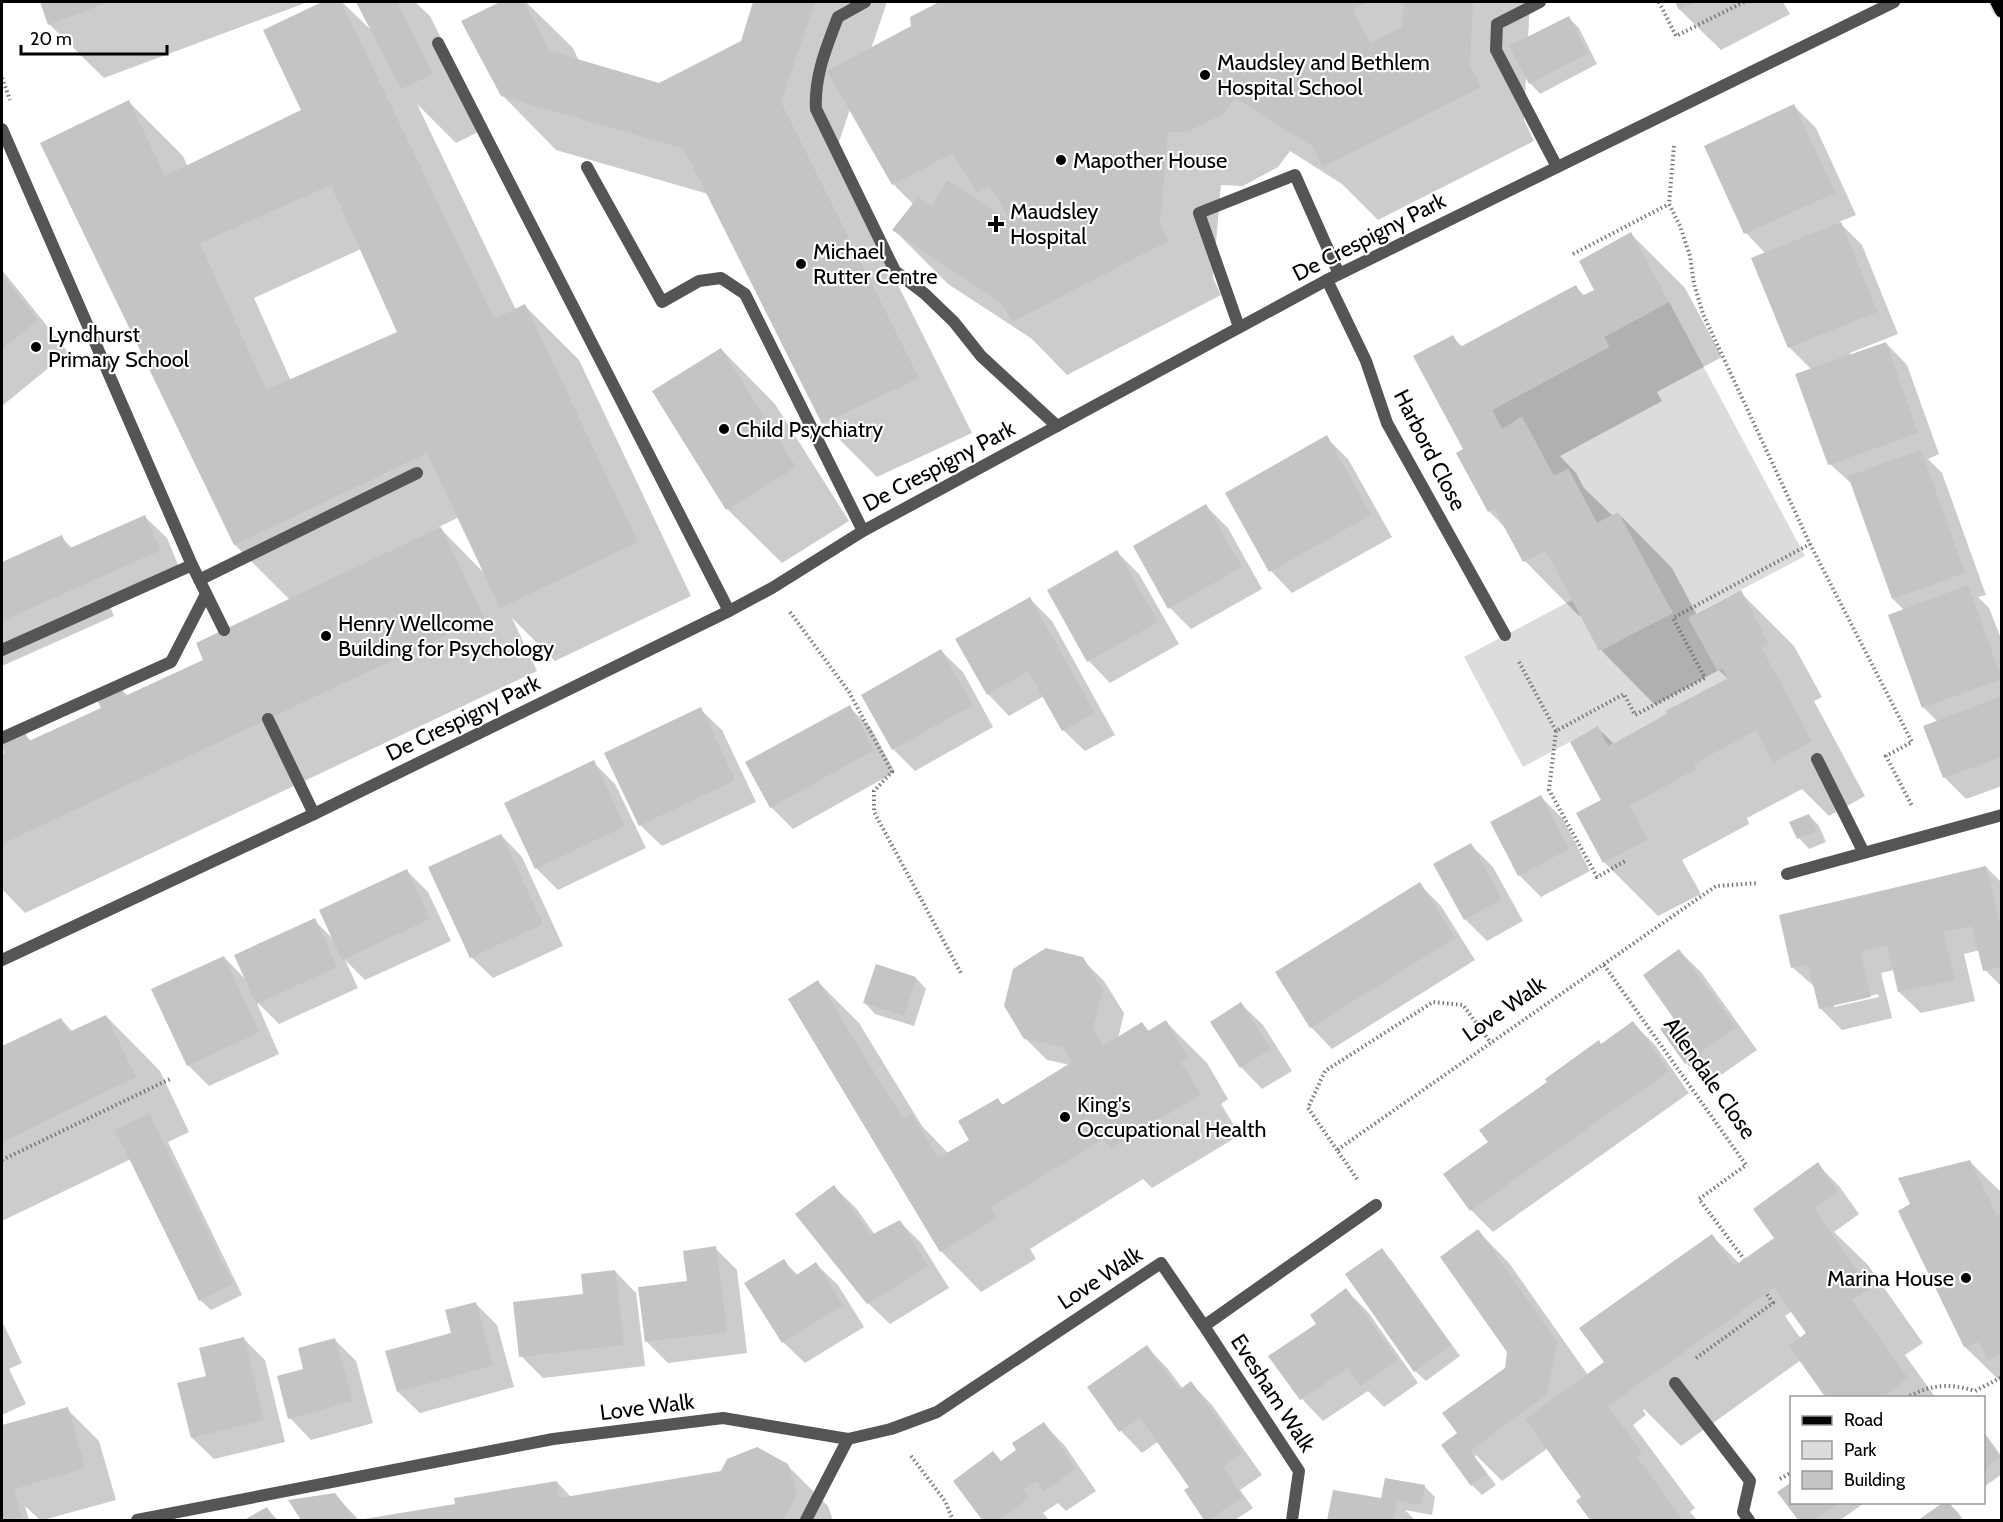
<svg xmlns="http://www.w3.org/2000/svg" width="2003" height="1522" font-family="Cabin,sans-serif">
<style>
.green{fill:#dcdcdc}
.shadow{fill:#0003;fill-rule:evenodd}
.building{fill:#c4c4c4;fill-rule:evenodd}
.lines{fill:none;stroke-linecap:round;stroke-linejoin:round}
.primary-casing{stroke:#dbdbdb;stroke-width:18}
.path{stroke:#777;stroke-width:4;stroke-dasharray:1.5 3;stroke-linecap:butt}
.service{stroke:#555;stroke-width:12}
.minor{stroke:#555;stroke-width:12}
.primary{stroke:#000;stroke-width:15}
.poi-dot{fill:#000;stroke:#fff;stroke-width:2}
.labels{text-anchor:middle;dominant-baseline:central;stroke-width:4.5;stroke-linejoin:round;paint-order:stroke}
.poi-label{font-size:22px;fill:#000;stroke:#fff;text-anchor:start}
.street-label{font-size:22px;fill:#000;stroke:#fff}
</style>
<rect width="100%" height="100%" fill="#fff"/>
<path class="green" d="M1669,302L1805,556L1689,617L1717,670L1722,668L1728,678L1665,711L1667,714L1608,746L1598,727L1523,767L1464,657L1572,600L1600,651L1672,613L1618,512L1597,523L1568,469L1554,476L1522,417L1502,429L1492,410L1609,347L1604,337Z"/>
<path class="shadow" d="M41,2H308L104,78L49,24Z
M325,2H342L373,32L358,2H415L430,16L486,128L456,143L417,104L516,310L525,306L579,360L691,596L555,661L512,618L537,671L25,913L2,889V756L6,754L2,745L24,734L32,742L103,709L120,688L128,696L205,660L290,600L235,545L42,144L129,102L183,156L188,167L303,111L265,30ZM361,249L399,333L291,381L254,298ZM459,517L484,573L439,527Z
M504,2H526L573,48L579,61L659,84L742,42L754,2H887L871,49L912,27V18L942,2H1530L1528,38L1568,17L1579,28L1597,64L1540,94L1530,83L1526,76L1524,120L1534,141L1378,220L1342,184L1290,151L1278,167L1243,186L1221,185L1213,278L1221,295L1067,375L1032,339L948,284L894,230L914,205L893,184L850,109L834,157L972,433L877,477L823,423L708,194L556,150L502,95L463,22Z
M1676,2H1783L1790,14L1721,50L1680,10Z
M1794,106L1816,128L1856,215L1839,222L1862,245L1898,334L1850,353L1851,356L1886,343L1907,365L1939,454L1928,459L1942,473L1986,595L1978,597L1989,608L2002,641V786L1966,799L1944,777L1938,722L1923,707L1904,610L1893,599L1853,485L1830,464L1812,370L1789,347L1766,254L1746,233L1706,147Z
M1631,234L1685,288L1722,357L1657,392L1662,401L1560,456L1576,473L1584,488L1613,516L1618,513L1672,568L1697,615L1740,592L1794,646L1822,697L1814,701L1865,796L1829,816L1802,789L1747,818L1749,824L1682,860L1701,894L1658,916L1604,862L1603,800L1598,728L1614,744L1728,679L1719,670L1655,705L1601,650L1581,614L1579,616L1525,561L1508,531L1489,511L1465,449L1452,337L1463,347L1576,287L1585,296L1597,291Z
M2,270L68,352L2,406Z
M721,349L775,404L849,521L782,563L727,509Z
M1326,437L1348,459L1392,537L1292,593L1271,571Z
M1206,506L1228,528L1262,589L1191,629L1170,608Z
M145,517L167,538L181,572L109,604L114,616L2,666V564L61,537L73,549Z
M1117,552L1139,574L1179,644L1110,683L1089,661Z
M1030,599L1052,621L1115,735L1085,751L1063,730L1044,696L1009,716L988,694Z
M941,651L963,672L993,727L915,771L893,749Z
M849,707L871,728L895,772L793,829L771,807Z
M700,709L722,730L756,802L662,846L640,825Z
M593,762L615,784L646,848L558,890L536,868Z
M1541,797L1563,819L1590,871L1541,897L1519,875Z
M1809,815L1819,826L1826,842L1809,849L1799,838Z
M501,835L522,857L563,946L493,978L471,957Z
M1471,845L1493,867L1523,921L1487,941L1465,919Z
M1986,867L2002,883V987L1985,970L1980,950L1964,954L1975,1001L1921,1013L1899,992L1894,970L1881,973L1892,1018L1842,1030L1820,1008L1816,988L1792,967ZM1878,994L1879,997L1834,1007V1004Z
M407,871L428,892L451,941L365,980L345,960L358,988L279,1024L256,1001L279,1054L209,1086L188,1065L224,957L246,980L314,920L335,941Z
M1419,884L1441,906L1475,960L1332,1049L1311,1027Z
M1679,951L1701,972L1757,1050L1708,1084L1686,1063L1676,1020Z
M1082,959L1104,981L1124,1013L1118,1039L1142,1024L1150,1032L1166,1022L1207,1063L1228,1099L1221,1104L1240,1135L1152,1188L1143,1179L1030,1249L1036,1259L981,1292L941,1251L818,982L859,1023L922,1126L949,1154L971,1140L998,1100L1003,1105L1070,1065L1047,1060L1025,1038Z
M916,978L926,989L914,1026L875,1014L865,1003Z
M1241,1004L1263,1025L1292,1071L1262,1089L1241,1067Z
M106,1016L160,1071L189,1132L168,1142L242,1295L211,1310L200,1300L131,1159L2,1221V1048L61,1019L73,1032Z
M1633,1023L1655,1045L1689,1093L1493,1232L1471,1210L1490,1143L1602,1045Z
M1970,1162L2002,1193V1383L1965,1347Z
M1817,1164L1839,1186L1859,1214L1834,1232L1868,1265L1923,1343L1905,1355L1936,1398H1828L1801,1360L1681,1446L1644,1409L1643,1410L1646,1415L1633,1425L1695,1508L1690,1512L1697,1520H1592L1578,1501L1583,1497L1548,1448L1502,1481L1476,1455L1475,1457L1496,1485L1482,1495L1472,1485L1456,1435L1506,1369L1509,1352L1478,1231L1509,1263L1588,1375L1604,1364L1712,1236L1740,1264L1776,1238ZM1792,1311L1809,1333L1801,1339L1785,1316Z
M834,1187L856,1208L875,1235L899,1221L921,1243L949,1288L890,1324L868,1303Z
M715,1248L737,1270L747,1353L668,1363L646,1341Z
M1381,1250L1392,1261L1460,1356L1426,1381L1415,1371Z
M783,1261L798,1275L816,1264L838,1285L864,1327L805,1363L783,1342Z
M615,1271L636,1293L645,1366L543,1378L521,1356L584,1295Z
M1346,1290L1368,1312L1418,1383L1384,1407L1368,1391L1323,1421L1302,1399L1270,1357L1318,1325Z
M475,1303L497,1325L514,1387L420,1413L398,1392L453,1334Z
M2,1321L22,1363L9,1369L26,1404L2,1415Z
M243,1338L265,1360L285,1442L214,1459L192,1438L208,1377Z
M334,1339L356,1361L373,1423L311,1440L290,1418Z
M1147,1347L1168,1369L1183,1389L1191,1383L1212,1405L1262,1475L1240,1490L1253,1508L1235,1520H1206L1186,1491L1196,1494L1159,1441L1142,1453L1121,1431L1089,1388Z
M67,1409L99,1441L116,1500L43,1520H40L25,1506L29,1520H2V1476L6,1479L2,1463V1427Z
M1044,1424L1065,1446L1096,1491L1066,1511L1058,1503L1043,1513L1049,1520H984L955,1482L1002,1462L1019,1451Z
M1984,1432L2002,1457V1474L1984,1487Z
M787,1465L828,1506L833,1520H360L456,1505L557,1482L572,1498Z
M1424,1486L1435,1497L1432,1515L1405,1510L1415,1520H1329L1334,1491L1383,1500Z
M1779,1492L1792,1502H1866L1840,1520H1799Z
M334,1494L359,1520H303L291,1501Z
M1946,1502L1958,1512L1963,1520H1921Z
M267,1509L278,1520H247Z"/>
<path class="building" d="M40,2H109L48,25Z
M322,2H341L494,319L525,304L638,542L500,608L427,453L234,545L40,143L129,100L165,176L301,110L263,30ZM331,185L397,332L266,390L200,243Z
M356,2H397L433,74L401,89Z
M500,2H524L550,51L659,83L741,41L753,2H815L781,102L919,378L822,424L684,149L501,96L461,21Z
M939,2H1368L1352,10L1370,43L1402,27L1404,2H1473L1470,65L1481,87L1323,167L1312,146L1235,98L1224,113L1188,132H1168L1160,222L1168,241L1012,322L1002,303L892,230L918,197L932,206L947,180L1010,221L990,185L977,193L953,153L892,185L827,71L911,26L910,17Z
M1675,2H1695L1679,10Z
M1569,16L1588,53L1529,84L1509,46Z
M1794,104L1835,193L1744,234L1704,146Z
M1841,222L1877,312L1788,348L1751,258Z
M1631,232L1669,302L1604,337L1609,346L1492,410L1502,429L1522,417L1554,476L1567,469L1597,523L1618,512L1673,613L1599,651L1546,551L1523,562L1494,508L1488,512L1456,453L1463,449L1413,356L1453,335L1460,347L1576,285L1582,296L1594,290L1579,261Z
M2,275L38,320L2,349Z
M1886,342L1918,433L1828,465L1795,374Z
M721,348L796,467L726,510L652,391Z
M1327,435L1371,515L1269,572L1225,493Z
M1921,450L1965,573L1892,599L1848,476Z
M1206,504L1242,567L1168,609L1133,546Z
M145,515L161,550L2,621V562L62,535L68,549Z
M441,527L484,617L2,844V754L4,753L2,744L25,732L29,741L101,708L96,698L120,686L125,696L203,660L196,643Z
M1117,550L1158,622L1087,662L1047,590Z
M1968,585L2002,679L1922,708L1888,615Z
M1741,590L1768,643L1761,647L1812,741L1773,763L1756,730L1694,764L1696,769L1629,806L1648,839L1603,863L1576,813L1601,800L1570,742L1598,726L1608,746L1667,714L1665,711L1728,678L1722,668L1717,670L1688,618Z
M1030,597L1095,713L1062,731L1028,671L987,695L955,639Z
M941,649L973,705L892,750L861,695Z
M2002,696V757L1943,778L1923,726Z
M850,705L874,750L770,808L745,762Z
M701,707L735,780L639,826L604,753Z
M594,760L625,826L535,869L504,803Z
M1541,795L1569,849L1518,876L1490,822Z
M1809,814L1817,831L1797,839L1789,822Z
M501,834L543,924L470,958L428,867Z
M1471,843L1502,899L1464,920L1433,864Z
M1986,866L2002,931V967L1983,971L1972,926L1943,932L1955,980L1898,992L1887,945L1860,952L1871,997L1819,1009L1808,964L1791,968L1779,915Z
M407,869L430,919L342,960L319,910Z
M1420,882L1455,938L1310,1028L1275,972Z
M315,918L337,967L256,1004L234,955Z
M1046,948L1083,957L1103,990L1093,1028L1103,1046L1142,1022L1148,1031L1166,1020L1189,1058L1181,1063L1201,1094L1111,1149L1104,1138L990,1208L997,1218L940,1252L788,999L818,980L903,1119L912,1114L938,1158L969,1140L958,1121L998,1098L1002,1105L1072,1062L1063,1047L1024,1039L1004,1006L1013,969Z
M1679,949L1736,1027L1685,1064L1660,1029L1674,1019L1643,975Z
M224,956L259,1032L187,1066L151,989Z
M876,964L916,977L904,1016L863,1003Z
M1241,1002L1271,1049L1240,1068L1210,1022Z
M106,1015L136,1077L2,1142V1046L61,1018L69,1032Z
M1633,1021L1669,1071L1470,1211L1443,1174L1488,1142L1479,1130L1547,1082L1545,1079L1599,1040L1601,1044Z
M149,1113L233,1284L199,1301L115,1130Z
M1970,1160L1997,1215L2002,1213V1353L1988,1360L1979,1342L1964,1347L1898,1211L1910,1204L1898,1178Z
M1818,1162L1838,1192L1814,1209L1870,1288L1852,1300L1908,1378L1881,1398H1826L1789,1346L1806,1333L1774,1288L1608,1406L1642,1453L1637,1457L1683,1520H1590L1576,1501L1581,1497L1525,1419L1604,1362L1579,1328L1712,1234L1734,1266L1750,1255L1774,1238L1753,1209Z
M834,1185L871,1235L900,1220L928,1266L867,1304L795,1214Z
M1478,1229L1557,1342L1547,1394L1470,1451L1486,1473L1471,1486L1441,1445L1457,1433L1442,1413L1505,1368L1507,1352L1440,1257Z
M716,1246L727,1332L645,1342L638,1287L687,1281L683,1251Z
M1382,1248L1451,1345L1414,1372L1345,1274Z
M784,1259L795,1276L816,1262L843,1305L782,1343L744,1283Z
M615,1270L624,1345L519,1357L513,1302L583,1294L581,1274Z
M1346,1288L1398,1360L1361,1386L1348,1368L1300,1400L1268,1356L1316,1324L1310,1315Z
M476,1302L493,1365L397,1392L385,1351L451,1333L445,1310Z
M244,1337L264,1420L191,1438L177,1383L206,1376L199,1348Z
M335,1338L353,1401L288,1419L277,1376L303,1369L298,1348Z
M1147,1345L1179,1390L1191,1381L1242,1453L1223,1467L1243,1497L1208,1520H1204L1184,1490L1189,1487L1140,1418L1119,1432L1087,1387Z
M68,1407L85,1468L14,1489L22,1517L2,1520V1425Z
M1044,1422L1076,1469L1044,1491L1037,1481L1023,1490L1029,1498L998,1520H982L953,1481L993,1451L1001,1461L1016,1450L1012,1443Z
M1984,1434L2000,1457L1984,1469Z
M757,1447L788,1464L797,1494L783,1520H358L455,1504L454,1498L557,1481L559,1498L721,1471L727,1459Z
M1385,1478L1425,1485L1421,1505L1397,1501L1394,1520H1327L1333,1490L1381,1498Z
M1792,1482V1502H1840L1814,1520H1798L1777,1492Z
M335,1493L356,1520H301L288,1500Z
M1944,1502H1949L1962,1520H1918Z
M267,1507L275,1520H244Z"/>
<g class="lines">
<g class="primary-casing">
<path id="primary" d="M1998,2L2002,10"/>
</g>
<path class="path" d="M1659,2L1676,36L1744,2
M2,78L10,100
M1674,146L1669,204L1680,226L1690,256L1694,284L1703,314L1810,544L1912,742L1886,756L1912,806
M1573,254L1669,204
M790,612L849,692L892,772L874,791V812L961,973
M1519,662L1556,731L1624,694L1635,715L1705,678L1673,618L1810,544
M1556,731L1549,790L1597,877L1627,860
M1604,965L1746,1165L1699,1199L1744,1259
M1337,1150L1308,1108L1325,1071L1433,1002L1463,1005L1491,1043
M2,1160L172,1078
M1357,1179L1337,1150L1716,886L1758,883
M1696,1358L1773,1303L1766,1293
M1906,1398C1931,1384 1949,1383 1975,1391L2002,1377
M911,1456L945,1501L953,1520
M1780,1479L1792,1472"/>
<path class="service" d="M865,2L838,17C827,46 814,76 816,109L895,271L925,294L954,322L981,356L1057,426
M1540,2L1497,24L1496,50L1557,167
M438,43L729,611
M2,129L192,565L224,630
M587,167L662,302L699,281L721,278L745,294L863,531
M1327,280L1366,361L1387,423L1505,635
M1239,327L1199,213L1295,175L1339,274
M199,580L417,473
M2,650L192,565
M268,719L314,814
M2,738L171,662L206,594
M806,1520L848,1439"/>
<path class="minor" d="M1817,759L1864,853
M1787,874L2002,815
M2,960L314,814L729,611L772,588L863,531L1327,280L1894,2
M1204,1326L1299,1471L1292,1520
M1675,1383L1750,1481L1743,1512L1749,1520
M137,1520L553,1439L723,1418L848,1439L891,1429L937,1412L1161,1263L1204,1326L1376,1205"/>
<use href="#primary" class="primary"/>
</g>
<g class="poi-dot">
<circle cx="1205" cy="75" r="6"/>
<circle cx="1061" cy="160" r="6"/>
<path d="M993 215h6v6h6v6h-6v6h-6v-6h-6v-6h6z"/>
<circle cx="801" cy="264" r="6"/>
<circle cx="36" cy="347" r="6"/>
<circle cx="724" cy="429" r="6"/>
<circle cx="326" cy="636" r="6"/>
<circle cx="1065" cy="1117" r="6"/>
<circle cx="1966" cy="1278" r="6"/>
</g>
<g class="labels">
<g class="poi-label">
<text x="1217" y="62">Maudsley and Bethlem<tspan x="1217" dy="25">Hospital School</tspan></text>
<text x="1073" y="160">Mapother House</text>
<text x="1010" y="211">Maudsley<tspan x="1010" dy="25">Hospital</tspan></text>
<text x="813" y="251">Michael<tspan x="813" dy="25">Rutter Centre</tspan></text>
<text x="48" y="334">Lyndhurst<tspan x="48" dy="25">Primary School</tspan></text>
<text x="736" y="429">Child Psychiatry</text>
<text x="338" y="623">Henry Wellcome<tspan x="338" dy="25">Building for Psychology</tspan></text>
<text x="1077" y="1104">King's<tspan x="1077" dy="25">Occupational Health</tspan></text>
<text x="1954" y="1278" text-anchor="end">Marina House</text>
</g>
<g class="street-label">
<text transform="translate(1369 237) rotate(-27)">De Crespigny Park</text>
<text transform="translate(1430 450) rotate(63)">Harbord Close</text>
<text transform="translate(939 466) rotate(-28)">De Crespigny Park</text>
<text transform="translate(463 718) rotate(-26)">De Crespigny Park</text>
<text transform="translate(1504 1009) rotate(-35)">Love Walk</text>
<text transform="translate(1710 1078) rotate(55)">Allendale Close</text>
<text transform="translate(1100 1278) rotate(-33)">Love Walk</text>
<text transform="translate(1273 1393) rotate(57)">Evesham Walk</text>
<text transform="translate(647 1407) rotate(-7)">Love Walk</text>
</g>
</g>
<rect width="2003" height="1522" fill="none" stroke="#000000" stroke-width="6"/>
<rect x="1790" y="1396" width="195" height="108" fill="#ffffff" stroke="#999999" stroke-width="1.5"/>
<rect x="1802" y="1416" width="30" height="9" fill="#000000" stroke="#999999" stroke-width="1.5"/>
<text x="1844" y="1426" font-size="18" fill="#000000">Road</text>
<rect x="1802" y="1441" width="30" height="18" fill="#dcdcdc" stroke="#999999" stroke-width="1.5"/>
<text x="1844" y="1456" font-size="18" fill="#000000">Park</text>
<rect x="1802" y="1471" width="30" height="18" fill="#c4c4c4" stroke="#999999" stroke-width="1.5"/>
<text x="1844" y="1486" font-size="18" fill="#000000">Building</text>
<path d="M21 45v9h146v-9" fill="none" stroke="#000000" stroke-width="3"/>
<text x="30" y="45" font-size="18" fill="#000000" stroke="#ffffff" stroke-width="4.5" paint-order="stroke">20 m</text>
</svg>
